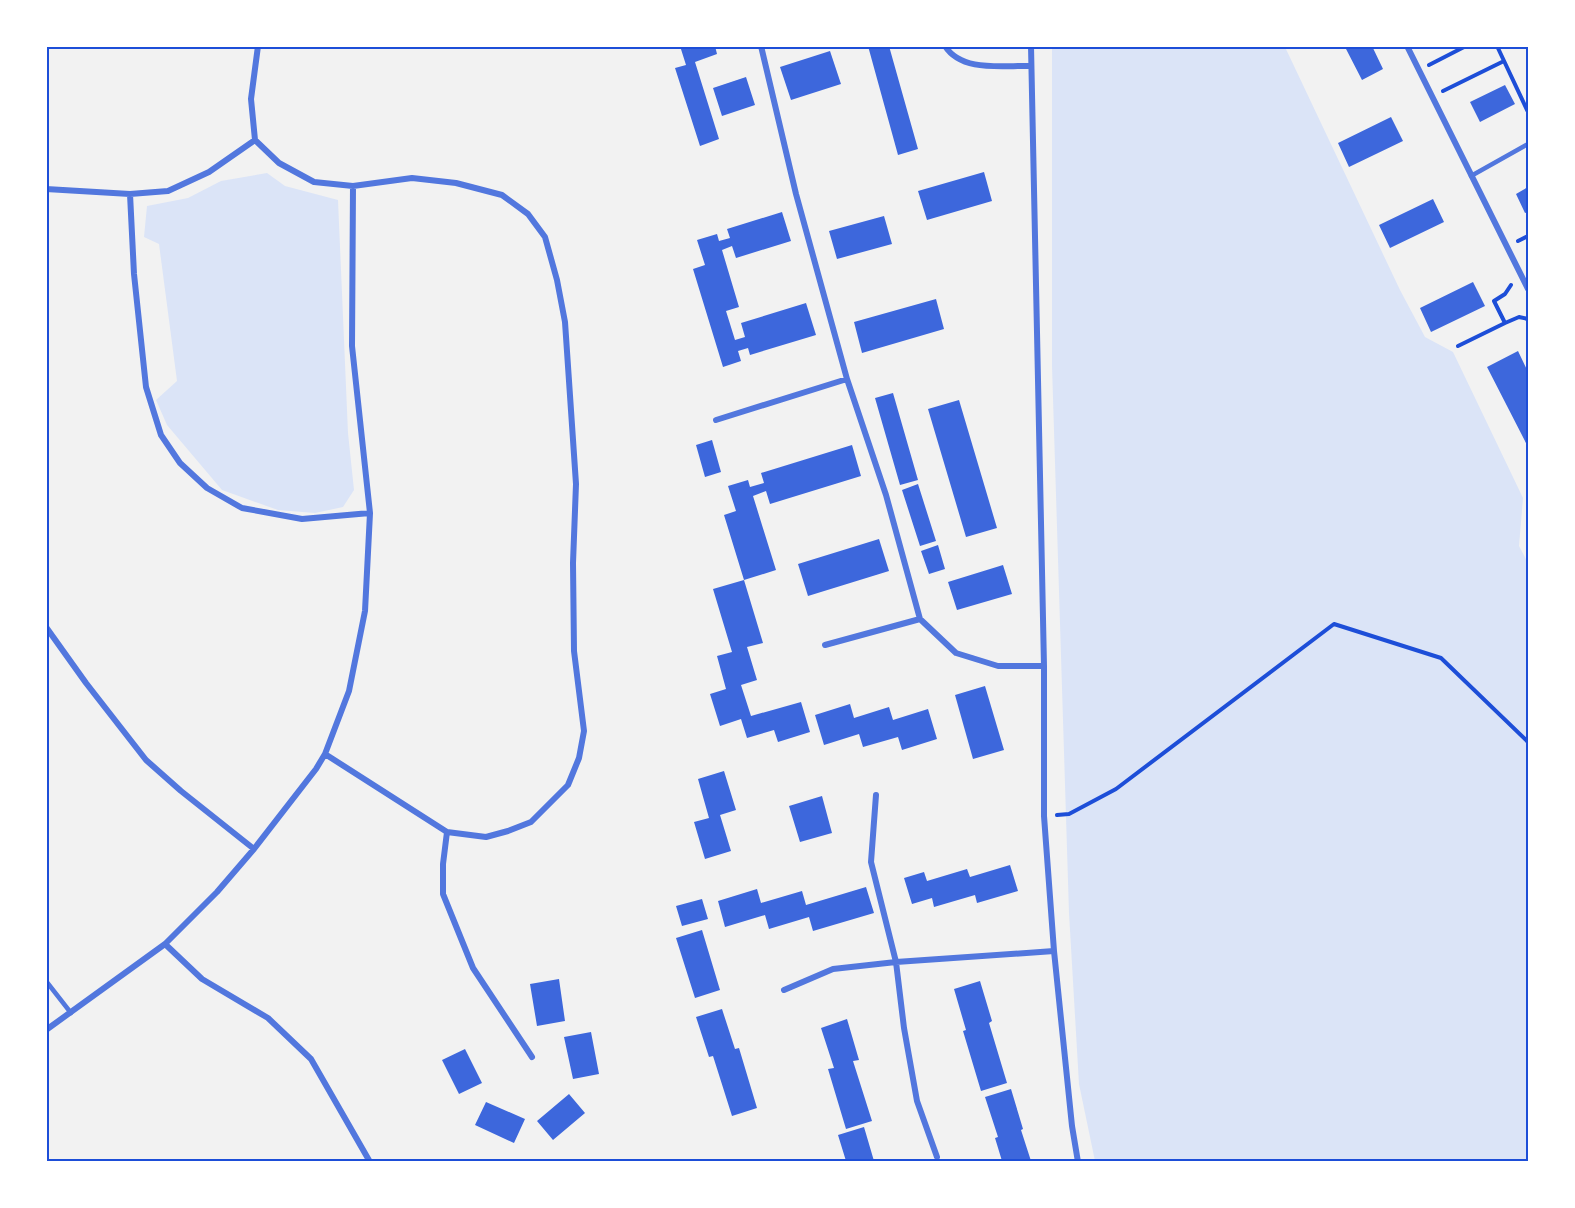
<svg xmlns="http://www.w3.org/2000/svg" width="1575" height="1208" font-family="'Archivo Narrow',sans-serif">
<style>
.green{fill:#dbe4f7}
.building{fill:#3d67dc}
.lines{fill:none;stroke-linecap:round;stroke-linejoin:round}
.path{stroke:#1d4ed8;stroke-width:4}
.service{stroke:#5277de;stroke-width:4.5}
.minor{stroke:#5277de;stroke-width:6}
.neatline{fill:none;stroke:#1d4ed8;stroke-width:2}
</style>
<rect width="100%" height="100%" fill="#f2f2f2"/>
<path class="green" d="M1052,47H1285L1400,290L1425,337L1453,352L1523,498L1519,546L1528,563V1161H1095L1079,1084L1069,913L1052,366Z
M267,173L285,186L338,200L348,433L354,490L343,507L315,513L278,510L222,490L167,425L156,400L177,381L159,244L144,237L147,206L188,198L221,181Z"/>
<path class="building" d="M680,46H715L717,54L695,62L719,139L700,146L675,68L686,65Z
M868,46H889L918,149L898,155Z
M1372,46L1383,69L1362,80L1345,47Z
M830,51L841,84L791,100L780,67Z
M746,77L755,105L722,116L713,88Z
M1505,85L1515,104L1480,122L1470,102Z
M1391,117L1403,141L1349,167L1338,143Z
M984,172L992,201L927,220L918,191Z
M1528,187V212L1525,213L1516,194Z
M1433,199L1444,222L1390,248L1379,225Z
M782,212L791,241L736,258L732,246L722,250L739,307L726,311L735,340L745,337L741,323L806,303L816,335L750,355L748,348L738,351L741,361L723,367L693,269L705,265L697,240L717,234L719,241L730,238L727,229Z
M884,216L892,244L837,259L829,231Z
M1473,282L1485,306L1431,332L1420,308Z
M936,299L944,329L862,353L854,322Z
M1518,351L1528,372V447L1487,367Z
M893,393L918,480L900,485L875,398Z
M959,400L997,528L966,537L928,409Z
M712,440L721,472L705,477L696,445Z
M852,445L861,476L770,504L766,491L753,496L776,570L744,580L724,515L736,511L728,486L748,480L750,487L764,483L761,473Z
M918,484L936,541L920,546L902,490Z
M879,539L889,571L808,596L798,564Z
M938,545L945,569L929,574L921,551Z
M1003,565L1012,594L957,610L948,582Z
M744,580L763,643L747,647L757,680L741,685L751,716L801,702L810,732L778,742L774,730L747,738L741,719L720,726L710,694L726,689L717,656L732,652L713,589Z
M985,686L1004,750L973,759L955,695Z
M850,704L854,718L889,707L893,720L928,709L937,739L902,750L898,737L863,747L859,734L824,745L815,715Z
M724,771L736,810L720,815L731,851L705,859L694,822L709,818L698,779Z
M822,796L832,833L800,842L789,806Z
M1010,865L1018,891L977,903L975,895L934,907L932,898L912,904L904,878L924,872L927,881L967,869L970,877Z
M866,887L874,913L813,931L809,917L769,929L765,915L725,927L718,901L757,889L761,903L802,891L806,905Z
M702,899L708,919L682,926L676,906Z
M702,930L720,990L695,998L676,938Z
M559,979L565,1021L537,1026L530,984Z
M980,981L992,1021L989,1023L1007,1083L981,1091L963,1031L966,1030L954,989Z
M722,1009L735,1049L739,1048L757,1108L732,1116L713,1056L709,1057L696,1017Z
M847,1019L859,1060L853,1061L872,1121L846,1129L828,1069L834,1068L821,1028Z
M591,1032L599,1074L573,1079L564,1037Z
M465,1049L482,1083L459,1094L442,1060Z
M1011,1089L1023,1129L1021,1130L1031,1161H1002L995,1138L998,1137L985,1097Z
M569,1094L585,1113L553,1140L537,1121Z
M486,1102L525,1119L514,1143L475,1125Z
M864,1127L874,1161H846L838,1135Z"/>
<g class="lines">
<path class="path" d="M1497,46L1528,112
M1429,65L1466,46
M1443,91L1504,61
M1518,241L1528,236
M1511,285L1505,294L1494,301L1505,323L1519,317L1528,319
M1458,346L1505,323
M1057,815L1069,814L1116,789L1334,624L1441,658L1528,742"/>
<path class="service" d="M1471,176L1528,144
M46,981L71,1013"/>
<path class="minor" d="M258,46L251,99L255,140L279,163L314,182L353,186L412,178L456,183L502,195L528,214L545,237L557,280L565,322L576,484L573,563L574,651L584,731L579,758L568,785L531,822L508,831L486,837L447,832L325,754
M761,46L796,194L847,379L886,495L920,619L956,653L998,666H1044
M945,46C962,73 1004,65 1031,66
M1031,46L1044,666V816L1054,951L1072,1126L1078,1162
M1407,46L1528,289
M46,189L130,194L168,191L209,172L255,140
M130,194L134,274L146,387L161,435L180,463L207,488L242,508L302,519L370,513
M716,420L847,379
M46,627L86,683L146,760L181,791L254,849
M825,645L920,619
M876,795L871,862L896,962L904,1028L917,1101L937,1157
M447,832L443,864V894L473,968L532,1057
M165,944L202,979L268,1018L311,1059L370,1162
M784,990L833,969L896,962L1054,951
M46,1030L165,944L217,892L254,849L316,769L325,754L349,691L365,611L370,513L352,346L353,186"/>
</g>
<rect width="1575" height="1208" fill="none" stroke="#ffffff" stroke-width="96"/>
<rect x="48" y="48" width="1479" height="1112" class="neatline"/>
</svg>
